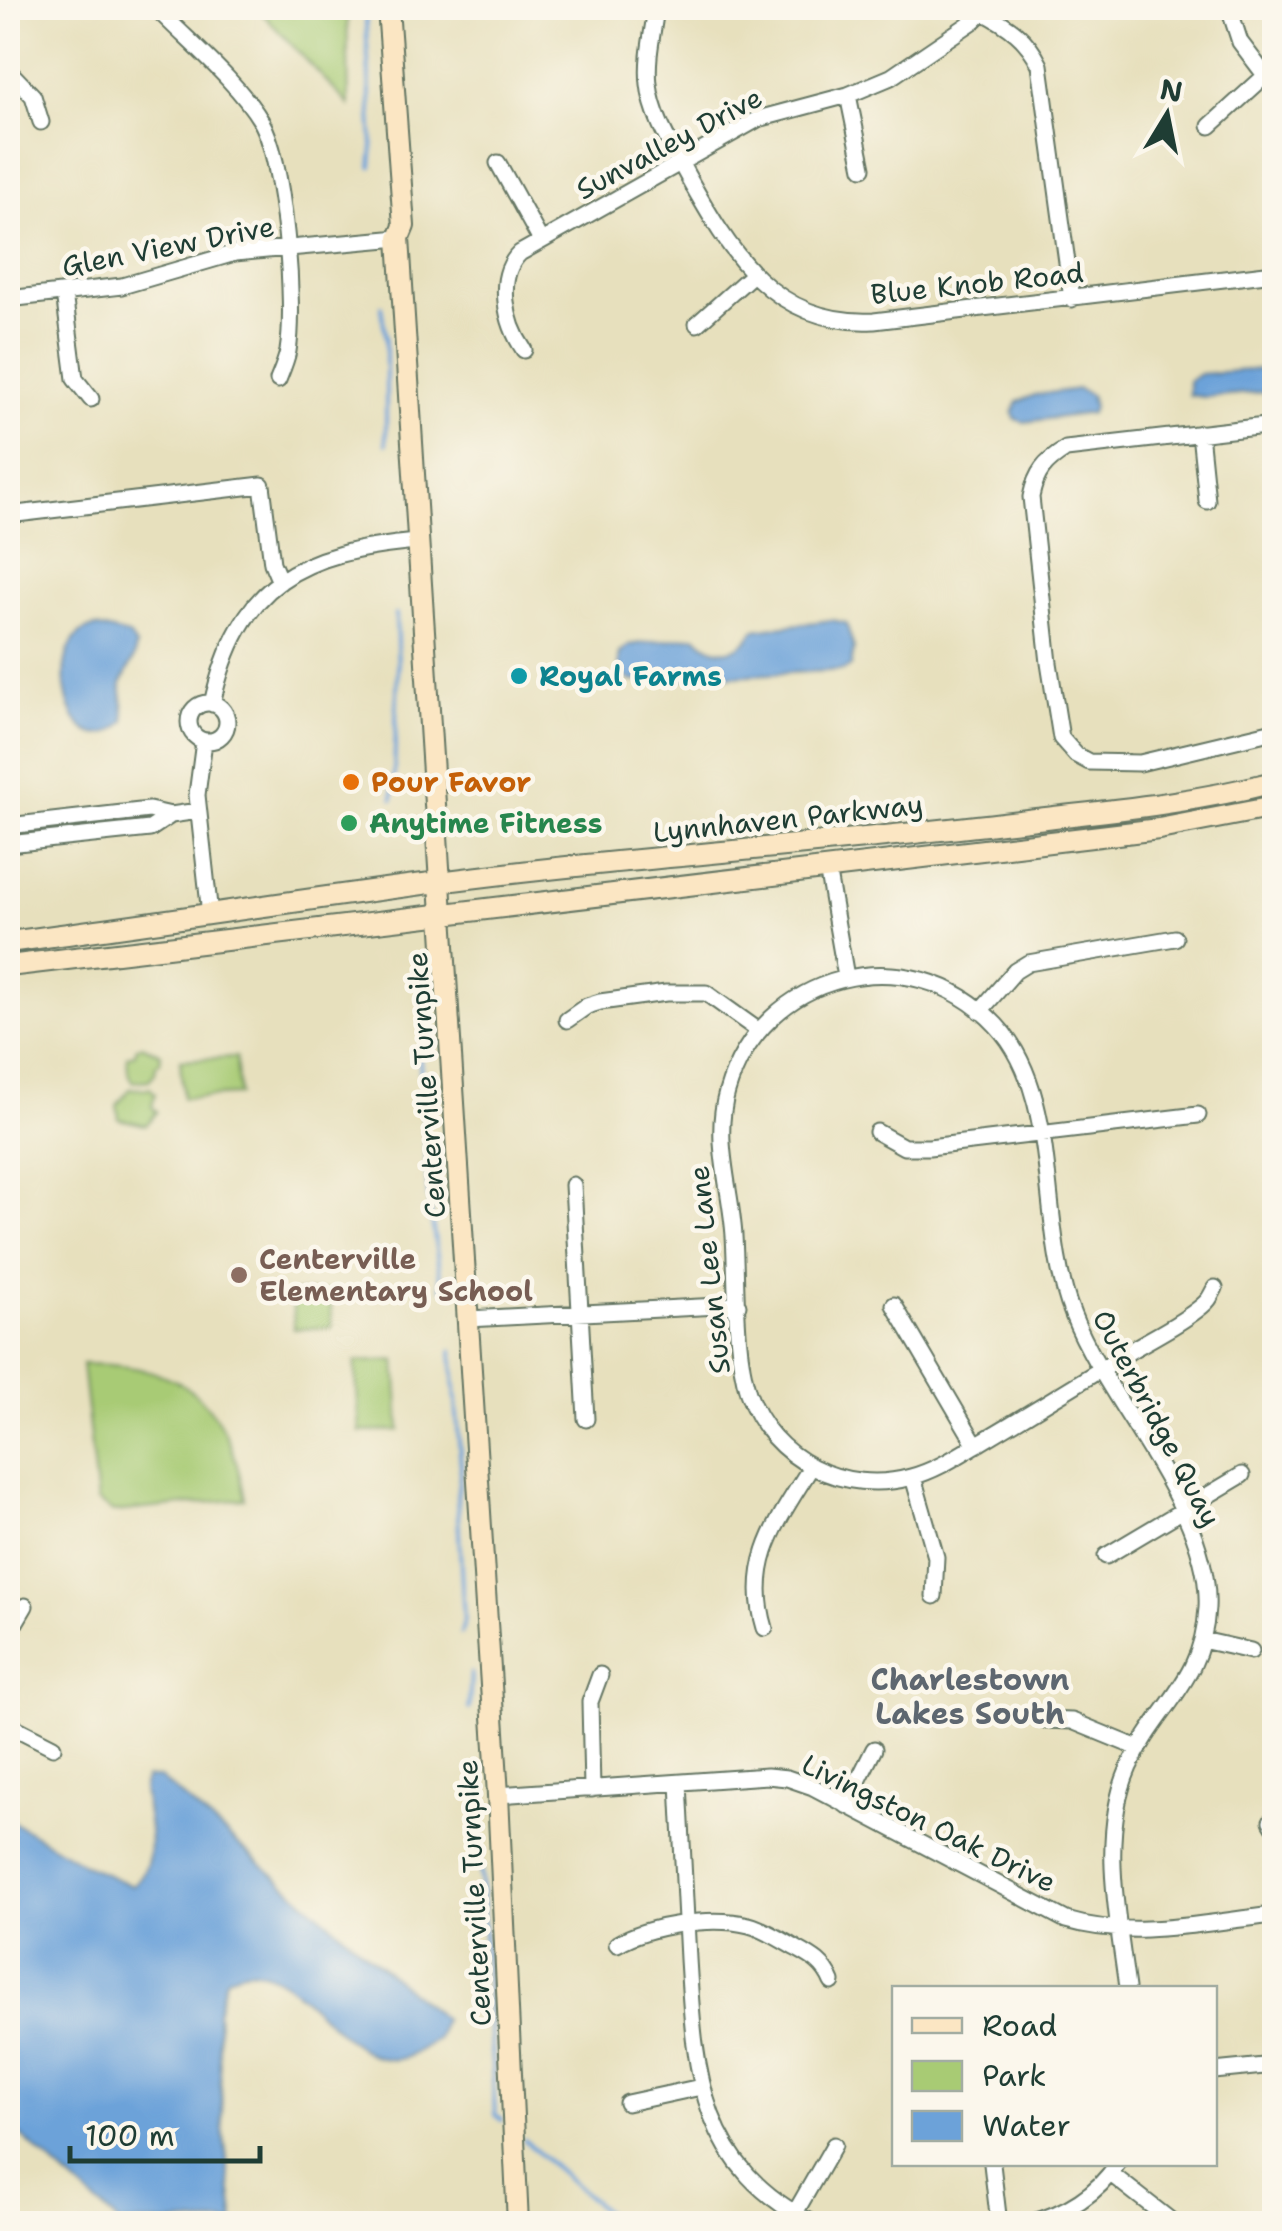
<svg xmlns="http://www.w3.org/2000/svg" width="1282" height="2231" font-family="'Shantell Sans',sans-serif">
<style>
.green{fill:#a8cb74;stroke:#648454;stroke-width:2.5}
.water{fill:#6ca2d9;stroke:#467086;stroke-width:2.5}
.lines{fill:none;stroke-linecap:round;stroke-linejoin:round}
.stream{stroke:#6ca2d9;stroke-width:4}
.minor-casing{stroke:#657664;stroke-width:19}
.secondary-casing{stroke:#657664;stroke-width:24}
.minor{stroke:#fff;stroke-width:15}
.secondary{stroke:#fbe6c3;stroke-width:20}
.culture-dot{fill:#0f9aa8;stroke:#fbf7ec;stroke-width:4}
.food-dot{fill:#e8710a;stroke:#fbf7ec;stroke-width:4}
.leisure-dot{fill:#2e9e5b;stroke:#fbf7ec;stroke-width:4}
.education-dot{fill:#8d6e63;stroke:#fbf7ec;stroke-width:4}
.labels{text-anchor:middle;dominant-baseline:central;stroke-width:9;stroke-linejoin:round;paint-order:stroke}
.street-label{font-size:28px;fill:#1f3d34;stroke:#fbf7ec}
.culture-label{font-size:28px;font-weight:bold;fill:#0d838f;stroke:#fbf7ec;text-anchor:start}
.food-label{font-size:28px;font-weight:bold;fill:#c56008;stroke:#fbf7ec;text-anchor:start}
.leisure-label{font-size:28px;font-weight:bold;fill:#27864d;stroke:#fbf7ec;text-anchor:start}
.education-label{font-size:28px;font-weight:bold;fill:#785e54;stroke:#fbf7ec;text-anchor:start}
.neighbourhood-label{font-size:30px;font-weight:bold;fill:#5e6770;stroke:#fbf7ec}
</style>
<rect width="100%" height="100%" fill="#fbf7ec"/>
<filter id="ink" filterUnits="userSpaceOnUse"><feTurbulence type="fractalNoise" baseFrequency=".01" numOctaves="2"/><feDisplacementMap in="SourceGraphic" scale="20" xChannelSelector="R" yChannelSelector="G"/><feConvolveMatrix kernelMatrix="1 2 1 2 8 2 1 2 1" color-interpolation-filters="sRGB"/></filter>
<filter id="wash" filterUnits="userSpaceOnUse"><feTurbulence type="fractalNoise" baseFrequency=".0048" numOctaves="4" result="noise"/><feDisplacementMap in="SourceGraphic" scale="40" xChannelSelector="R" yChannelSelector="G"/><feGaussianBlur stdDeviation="2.25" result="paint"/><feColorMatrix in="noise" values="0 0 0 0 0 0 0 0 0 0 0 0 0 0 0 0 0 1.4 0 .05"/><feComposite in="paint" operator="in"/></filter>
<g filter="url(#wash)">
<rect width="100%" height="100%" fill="#e7e0bd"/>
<path class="green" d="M257,8H347L349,105Z
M142,1045L161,1054L160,1063L156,1065L155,1073L149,1080L133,1082L128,1071L127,1056L135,1054L137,1047Z
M236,1057L239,1095L183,1098L180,1060Z
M150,1088L155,1094L152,1107L157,1112L146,1125L119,1119L117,1105L130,1089Z
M330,1291L332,1327L294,1329L292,1293Z
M396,1360L400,1430L360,1432L355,1362Z
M82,1364C185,1364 226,1398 245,1499L113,1512L97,1501Z"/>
<path class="water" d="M1274,368V391L1204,397L1189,395V381L1200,374Z
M1078,389L1090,395L1093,407L1091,413L1024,422L1015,419L1013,413L1018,402L1035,395Z
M832,620L846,623L854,648L851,666L844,670L632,681C620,675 617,666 620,653L629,645L696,636C714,657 741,655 754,630Z
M96,627L129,635L136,646L134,658L121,684L125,721C69,779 37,635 96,627Z
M146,1778H160L443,2019L437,2039C427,2045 414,2055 403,2058C341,2075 289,1936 226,1978L217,2012L223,2129L235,2223H119L8,2124V1819L85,1865L132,1886C161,1862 147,1822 143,1789Z"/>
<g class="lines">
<path class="stream" d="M365,8L373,146L371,167
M381,306L386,339V444
M393,799L398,669L396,614
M419,1046L429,1201L442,1289
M452,1351L461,1467L457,1497L464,1621L461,1633
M469,1709L471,1673
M477,1815L495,2115L502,2120
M524,2140L619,2224"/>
</g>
</g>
<g filter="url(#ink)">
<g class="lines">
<g class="minor-casing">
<path id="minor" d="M156,8C189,42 237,81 261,121C284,160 296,305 288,351C286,361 282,370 278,380
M656,8C653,32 646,59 649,84C652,116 672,147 687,175C730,252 773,326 874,321L1274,273
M1229,8L1240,42L1274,87
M983,12C1009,26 1027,38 1040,65L1072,299
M8,70L33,96L41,122
M848,95L863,168
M1210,126L1264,77
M498,163L541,241
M64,293L75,379L91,399
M8,299L122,286L235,253L399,238
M697,324L753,274
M524,350C506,324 495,277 520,253L758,119L848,95L891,77L975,20L987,8
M1274,425L1066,449C1045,462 1036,472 1031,497L1049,663L1061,738L1076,755L1089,762L1140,763L1274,731
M1200,433L1207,501
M8,515L262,485L272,563L280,582
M189 722a19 19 0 1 1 38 0a19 19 0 1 1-38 0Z
M212,704C239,582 300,552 418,542
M204,741L197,795L210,915
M8,826L149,810L171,815L198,811
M8,844L150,829L171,815
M827,868L846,977
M980,1011L1015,971L1028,963L1175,938
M567,1020L587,1006L600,1002L666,993H706L759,1031
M877,1132L904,1147H929L1198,1115
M573,1185L586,1419
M894,1305L976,1445
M468,1319L738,1305
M913,1477L936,1557L934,1596
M1106,1556L1242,1475
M765,1628C745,1562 778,1521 811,1467
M8,1635L25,1606
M1202,1640L1251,1651
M1042,1720L1072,1721L1138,1748
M8,1724L53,1747
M679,1783C682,1842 685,1900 688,1959C695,2073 699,2167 815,2224
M592,1789L590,1702L600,1675
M498,1795L767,1776L787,1778L813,1787L1066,1920C1133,1940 1206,1922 1274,1915
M846,1805L874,1749
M1271,1821L1274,1826
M617,1944C649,1925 712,1916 749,1925C764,1929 778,1938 792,1946C810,1956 824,1962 832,1982
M1127,1988C1118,1917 1099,1835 1129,1767C1157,1706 1203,1682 1207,1608C1212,1511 1109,1405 1073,1315C1037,1227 1063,1096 996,1025C910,934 761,972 727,1092C713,1140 731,1188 734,1236C737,1284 734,1347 748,1393C771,1460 845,1496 911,1477C937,1470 959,1455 981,1442C1033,1411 1084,1380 1135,1348C1157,1335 1182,1323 1202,1306C1210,1299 1210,1297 1215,1288
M1214,2071L1274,2065
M627,2103L701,2087
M992,2164L999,2224
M1111,2174L1175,2224
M795,2213L834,2145
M1027,2224C1064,2214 1096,2196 1117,2164"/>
</g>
<g class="secondary-casing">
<path id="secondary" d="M388,8L404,226L399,238L498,1795L518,2224
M8,942C207,916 406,882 607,863C750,849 893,837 1036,819C1116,810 1196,802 1274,782
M8,966L1159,829L1274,807"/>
</g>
<use href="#minor" class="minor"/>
<use href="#secondary" class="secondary"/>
</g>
</g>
<circle class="culture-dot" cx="519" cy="676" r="10"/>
<circle class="food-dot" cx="351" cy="782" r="10"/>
<circle class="leisure-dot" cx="349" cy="823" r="10"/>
<circle class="education-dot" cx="239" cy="1275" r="10"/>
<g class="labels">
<g class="street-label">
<text transform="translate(669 143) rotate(-28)">Sunvalley Drive</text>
<text transform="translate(168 246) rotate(-11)">Glen View Drive</text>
<text transform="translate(977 283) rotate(-6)">Blue Knob Road</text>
<text transform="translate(788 818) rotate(-6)">Lynnhaven Parkway</text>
<text transform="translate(426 1085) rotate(-94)">Centerville Turnpike</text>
<text transform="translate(709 1270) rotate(-96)">Susan Lee Lane</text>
<text transform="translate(1157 1418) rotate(62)">Outerbridge Quay</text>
<text transform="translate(929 1823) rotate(26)">Livingston Oak Drive</text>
<text transform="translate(474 1893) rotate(-93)">Centerville Turnpike</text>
</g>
<g class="culture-label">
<text x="539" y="676">Royal Farms</text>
</g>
<g class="food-label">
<text x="371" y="782">Pour Favor</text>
</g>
<g class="leisure-label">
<text x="369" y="823">Anytime Fitness</text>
</g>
<g class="education-label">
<text x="259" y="1259">Centerville<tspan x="259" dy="32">Elementary School</tspan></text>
</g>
<g class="neighbourhood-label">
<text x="970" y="1679">Charlestown<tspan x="970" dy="34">Lakes South</tspan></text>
</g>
</g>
<rect width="1282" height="2231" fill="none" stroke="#fbf7ec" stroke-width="40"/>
<rect x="892" y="1986" width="325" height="180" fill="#fbf7ec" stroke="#a3ada2" stroke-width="2.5"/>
<rect x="912" y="2018" width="50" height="15" fill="#fbe6c3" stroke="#a3ada2" stroke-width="2.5"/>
<text x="982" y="2036" font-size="30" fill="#1f3d34">Road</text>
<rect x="912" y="2061" width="50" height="30" fill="#a8cb74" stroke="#a3ada2" stroke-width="2.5"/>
<text x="982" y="2086" font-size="30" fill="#1f3d34">Park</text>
<rect x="912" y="2111" width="50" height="30" fill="#6ca2d9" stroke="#a3ada2" stroke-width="2.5"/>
<text x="982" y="2136" font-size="30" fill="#1f3d34">Water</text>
<g transform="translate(1167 115) rotate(10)" stroke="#fbf7ec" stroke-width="8" paint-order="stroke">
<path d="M0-8L18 38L0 25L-18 38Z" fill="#1f3d34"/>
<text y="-15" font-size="28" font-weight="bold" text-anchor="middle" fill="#1f3d34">N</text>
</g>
<path d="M70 2146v15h190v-15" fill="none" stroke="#1f3d34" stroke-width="5"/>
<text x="85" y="2146" font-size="30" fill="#1f3d34" stroke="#fbf7ec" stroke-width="8" paint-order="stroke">100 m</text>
</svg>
